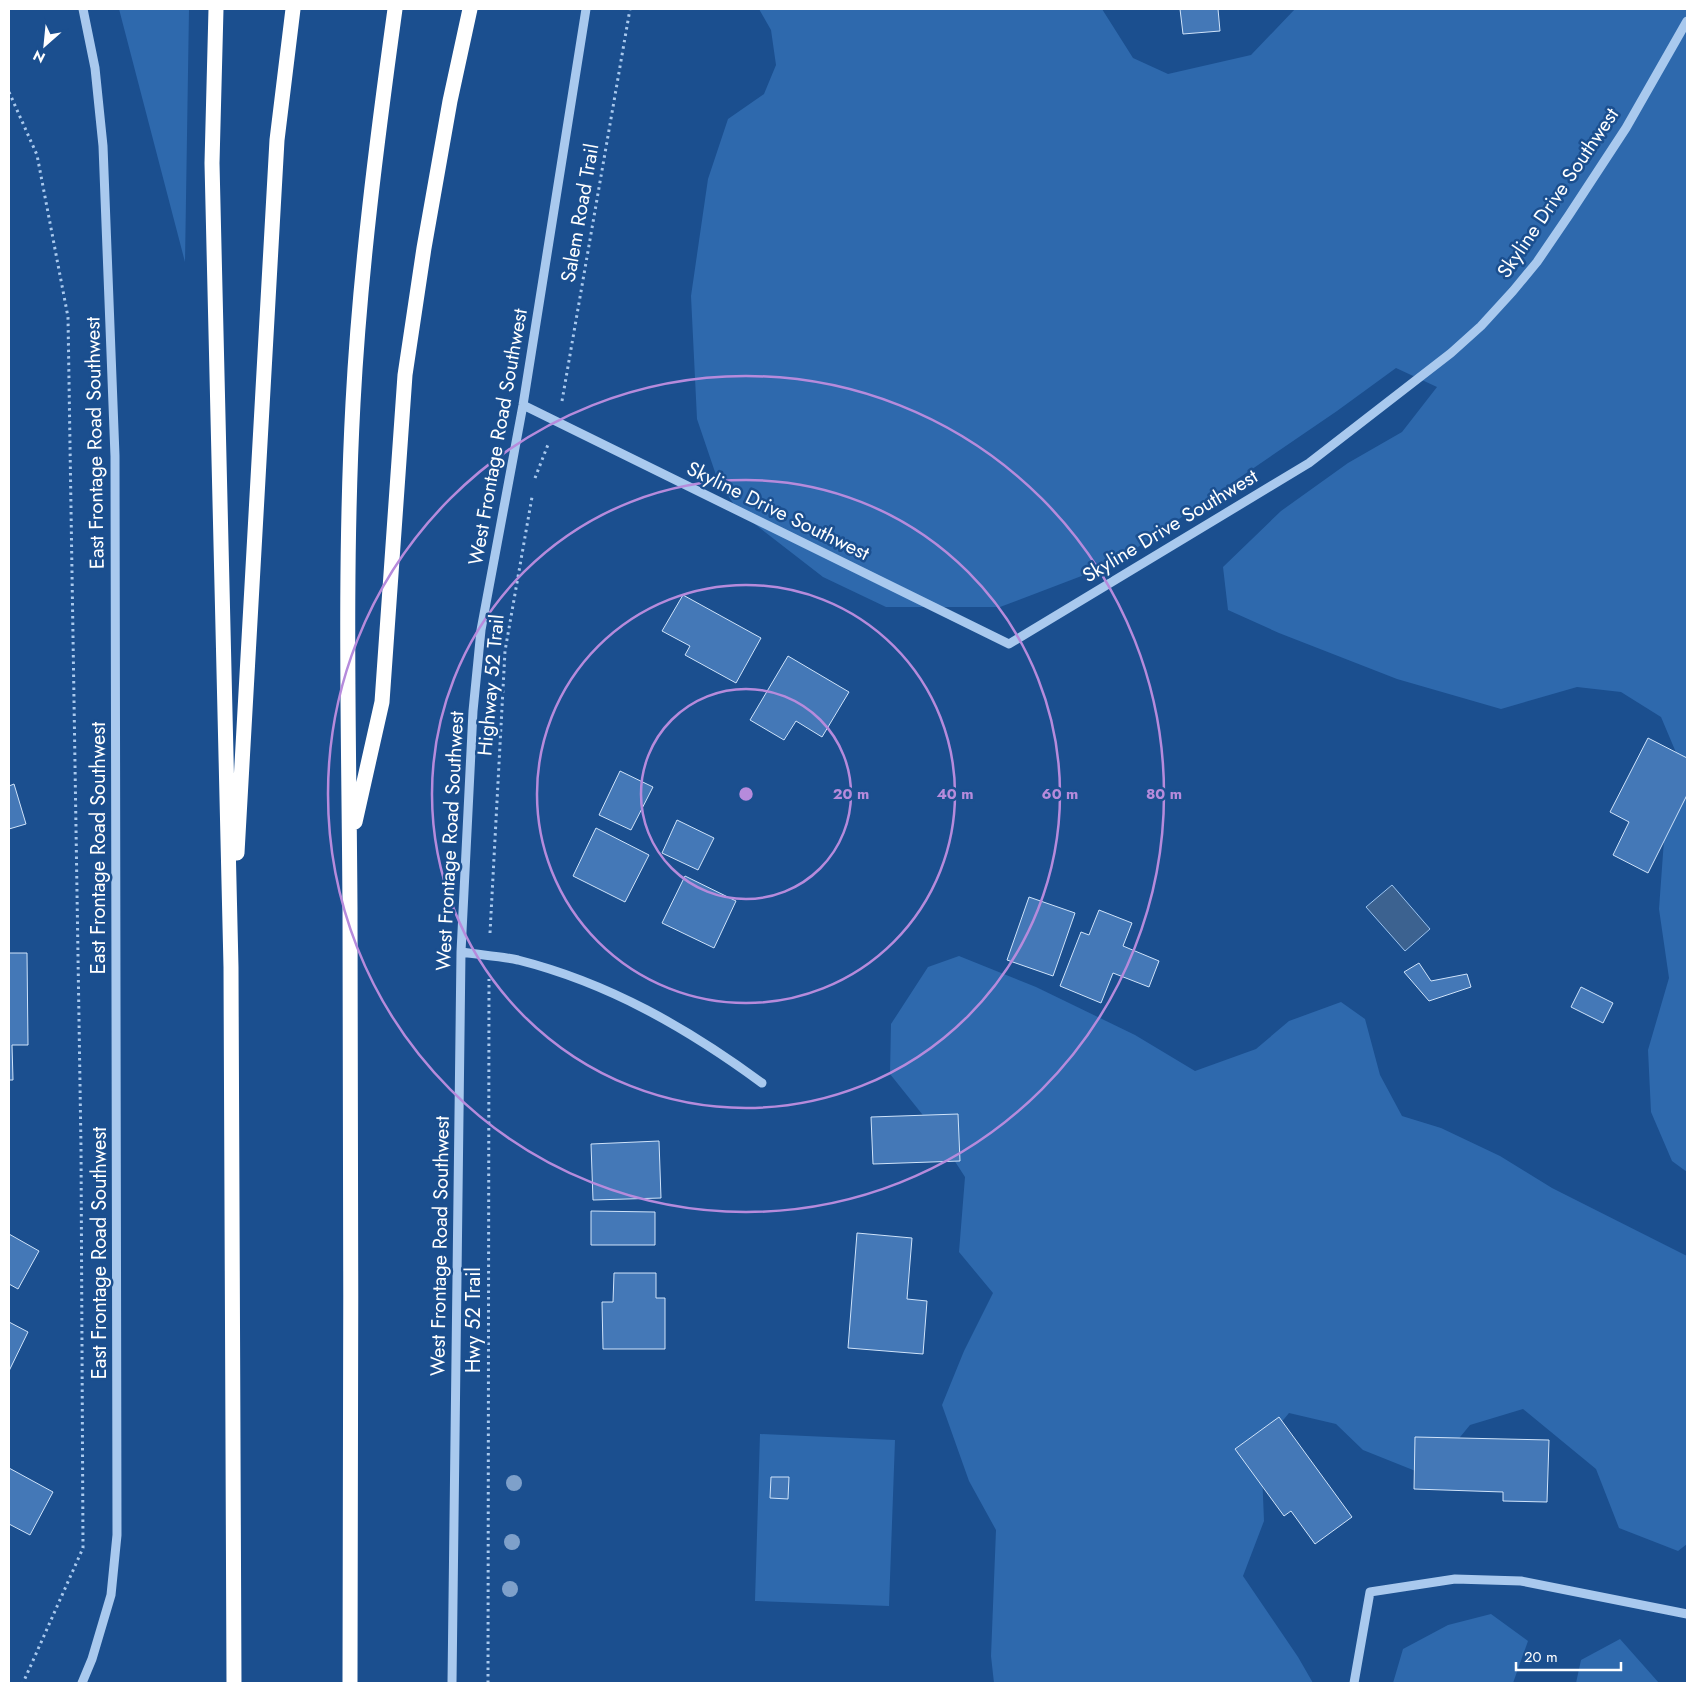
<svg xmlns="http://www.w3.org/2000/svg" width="1696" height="1692" font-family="Jost,sans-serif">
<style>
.green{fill:#2e69ad}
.water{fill:#3c6290;stroke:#9cc4f0}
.building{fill:#4478b7;stroke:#cfe3fa}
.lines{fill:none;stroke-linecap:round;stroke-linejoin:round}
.path{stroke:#a9c9ee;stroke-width:3;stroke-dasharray:2.5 4;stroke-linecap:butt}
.minor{stroke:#a9c9ee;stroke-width:9}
.highway{stroke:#fff;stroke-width:15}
.tree{fill:#7ea0ca}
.ring{fill:none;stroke:#b68bdc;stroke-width:2.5}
.labels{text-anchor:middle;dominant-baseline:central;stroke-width:5;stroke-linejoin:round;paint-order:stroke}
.street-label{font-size:20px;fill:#fff;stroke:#1b4f8f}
.centre{fill:#b68bdc;stroke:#1b4f8f;stroke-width:2.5}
.ring-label{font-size:15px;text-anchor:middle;font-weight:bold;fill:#b68bdc;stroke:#1b4f8f;stroke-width:5;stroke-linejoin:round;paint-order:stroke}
</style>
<rect width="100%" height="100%" fill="#1b4f8f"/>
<path class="green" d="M119,9H189L185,262Z
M759,9H1102L1133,58L1168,74L1251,55L1295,9H1687V1172L1672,1161L1651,1112L1648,1050L1669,978L1659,909L1664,840L1680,762L1661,717L1621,692L1577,687L1501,709L1397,679L1279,633L1228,610L1223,567L1281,511L1348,463L1402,432L1437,387L1396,368L1337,411L1113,564L1000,607H886L823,577L738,511L717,478L697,419L691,296L708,179L728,119L764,94L776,65L771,30Z
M959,956L1036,987L1135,1035L1195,1071L1256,1049L1289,1021L1341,1002L1365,1019L1380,1075L1402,1116L1441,1128L1500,1156L1552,1188L1687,1256V1544L1678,1551L1619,1528L1596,1469L1523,1409L1470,1425L1428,1476L1363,1450L1336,1424L1289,1413L1261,1447L1264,1521L1243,1576L1298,1657L1313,1683H994L991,1656L996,1530L969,1481L942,1405L964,1351L993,1293L959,1252L965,1177L934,1129L890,1074L891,1024L928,967Z
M760,1434L895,1440L889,1606L755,1601Z
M1491,1614L1528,1641L1513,1683H1393L1403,1649L1448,1625Z
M1620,1639L1659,1683H1576L1581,1660Z"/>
<path class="water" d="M1392,885L1430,929L1405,951L1366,907Z"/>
<path class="building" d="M1180,9H1218L1220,31L1183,34Z
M683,595L761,638L736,683L685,655L690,646L662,631Z
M788,656L849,692L822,737L796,721L784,740L750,720Z
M1648,738L1687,758V795L1648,873L1613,855L1629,822L1610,812Z
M620,771L653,787L631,830L599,815Z
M14,784L26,824L9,829V786Z
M677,820L714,838L698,870L662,853Z
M596,828L649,855L625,902L573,876Z
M685,876L736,901L714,948L662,923Z
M1029,897L1075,913L1053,976L1007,960Z
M1099,910L1132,923L1123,946L1159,961L1149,987L1113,973L1101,1003L1060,986L1081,932L1089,935Z
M9,953H27L28,1045H12L13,1080H9Z
M1419,963L1431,981L1467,974L1471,987L1429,1001L1404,972Z
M1581,987L1613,1003L1603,1023L1571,1007Z
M958,1114L960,1161L873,1164L871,1117Z
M659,1141L661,1198L593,1200L591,1144Z
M591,1211L655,1212V1245H591Z
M857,1233L912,1238L907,1299L927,1301L923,1354L848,1348Z
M9,1234L39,1251L18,1289L9,1284Z
M614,1273H656V1298H665V1349H603L602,1302H613Z
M9,1322L28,1332L9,1371Z
M1279,1417L1352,1517L1315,1544L1291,1511L1284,1516L1235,1449Z
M1415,1437L1549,1440L1547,1502L1503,1501V1492L1414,1489Z
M9,1468L53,1492L30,1535L9,1524Z
M771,1477H789L788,1499L770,1498Z"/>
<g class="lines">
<path class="path" d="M9,92L37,155L68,317L81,1148L83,1548L23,1683
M562,401L630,9
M535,478L549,442
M490,933L505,651L532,497
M488,1683L489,979"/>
<path class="minor" d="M523,405L1009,644L1309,463L1451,353L1481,326L1513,291L1537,262L1569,215L1626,128L1687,21
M461,952C480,955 500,956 518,960C609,983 687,1028 762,1083
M82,1683L92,1659L111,1595L117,1535L115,456L103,146L95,68L83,9
M452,1683L461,952L473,711L481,630L523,405L586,9
M1354,1683L1370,1592L1455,1579L1521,1581L1687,1614"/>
<path class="highway" d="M216,9L212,163L231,967L234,1683
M355,822L382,702L405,375L424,248L450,101L470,9
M237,853L277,140L293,9
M350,1683C351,1425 351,1166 350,908C349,740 344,571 353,403C360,271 377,140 395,9"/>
</g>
<g class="tree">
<circle cx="514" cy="1483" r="8"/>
<circle cx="512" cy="1542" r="8"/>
<circle cx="510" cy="1589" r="8"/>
</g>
<g class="ring">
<circle cx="746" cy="794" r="105"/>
<circle cx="746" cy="794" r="209"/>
<circle cx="746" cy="794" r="314"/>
<circle cx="746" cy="794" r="418"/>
</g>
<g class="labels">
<g class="street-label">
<text transform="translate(1558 193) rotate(-56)">Skyline Drive Southwest</text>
<text transform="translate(580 213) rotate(-80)">Salem Road Trail</text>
<text transform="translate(498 437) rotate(-80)">West Frontage Road Southwest</text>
<text transform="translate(95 443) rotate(-91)">East Frontage Road Southwest</text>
<text transform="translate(778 511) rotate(26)">Skyline Drive Southwest</text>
<text transform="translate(1170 526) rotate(-31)">Skyline Drive Southwest</text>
<text transform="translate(491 685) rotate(-85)">Highway 52 Trail</text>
<text transform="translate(450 841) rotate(-87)">West Frontage Road Southwest</text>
<text transform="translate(98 848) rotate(-90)">East Frontage Road Southwest</text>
<text transform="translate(440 1246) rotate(-89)">West Frontage Road Southwest</text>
<text transform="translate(99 1253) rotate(-90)">East Frontage Road Southwest</text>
<text transform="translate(473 1320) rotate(-90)">Hwy 52 Trail</text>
</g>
</g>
<circle cx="746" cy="794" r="8" class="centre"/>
<g class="ring-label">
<text x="851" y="799">20 m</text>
<text x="955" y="799">40 m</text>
<text x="1060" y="799">60 m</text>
<text x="1164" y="799">80 m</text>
</g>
<rect width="1696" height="1692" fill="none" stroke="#ffffff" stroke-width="20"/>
<g transform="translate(45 45) rotate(207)" stroke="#1b4f8f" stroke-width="4" paint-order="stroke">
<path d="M0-4L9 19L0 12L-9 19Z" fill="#ffffff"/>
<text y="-8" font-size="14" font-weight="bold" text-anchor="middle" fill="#ffffff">N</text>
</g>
<path d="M1516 1662v8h105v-8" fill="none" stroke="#ffffff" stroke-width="2.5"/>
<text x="1524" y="1662" font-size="15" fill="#ffffff" stroke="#1b4f8f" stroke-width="4" paint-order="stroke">20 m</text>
</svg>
